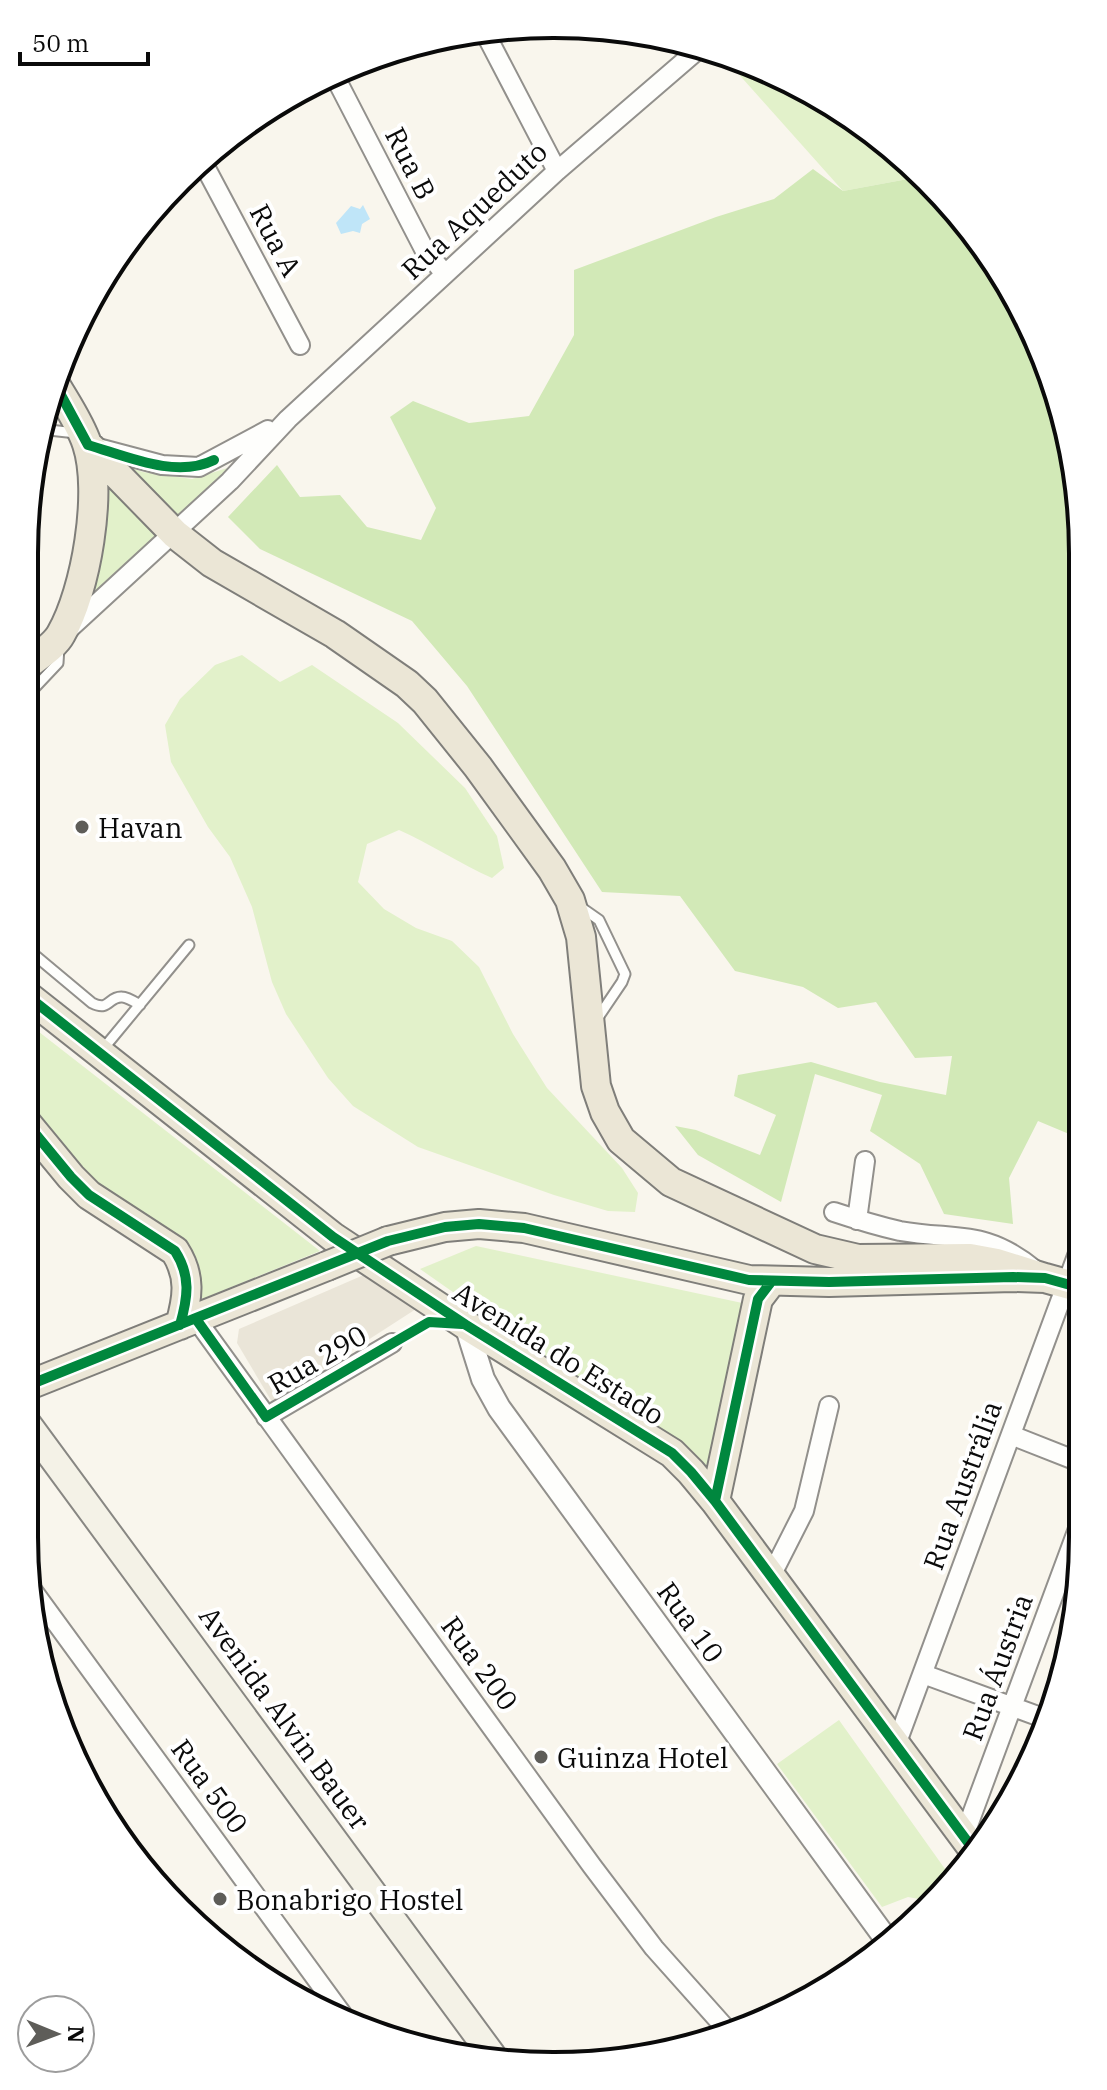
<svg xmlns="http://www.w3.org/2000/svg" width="1107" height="2090" font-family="'IBM Plex Serif',serif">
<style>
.green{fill:#e2f1ca}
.forest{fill:#d2e9b7}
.plaza{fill:#eae5d8}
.water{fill:#bfe5f8}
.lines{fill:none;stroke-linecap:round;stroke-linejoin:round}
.service-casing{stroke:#92908c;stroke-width:13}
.minor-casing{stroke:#92908c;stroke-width:22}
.tertiary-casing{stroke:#92908c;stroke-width:26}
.secondary-casing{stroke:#888783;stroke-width:30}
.primary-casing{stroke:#7f7e7a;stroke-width:32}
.service{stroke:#fefefc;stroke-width:9}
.minor{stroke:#fefefc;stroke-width:18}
.tertiary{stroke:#fefefc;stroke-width:22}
.secondary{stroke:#f4f2e7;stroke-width:26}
.primary{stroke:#ebe6d6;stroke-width:28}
.primary-bridge-casing{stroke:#7f7e7a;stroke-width:32;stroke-linecap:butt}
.primary-bridge{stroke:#ebe6d6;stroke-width:28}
.cycleway-casing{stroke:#fff;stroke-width:15}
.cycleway{stroke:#00873e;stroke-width:10}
.poi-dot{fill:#5e5d59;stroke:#fff;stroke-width:3}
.labels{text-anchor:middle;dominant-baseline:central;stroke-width:8;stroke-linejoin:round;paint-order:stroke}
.street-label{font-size:28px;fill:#0a0a0a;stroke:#fff}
.poi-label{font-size:28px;fill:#0a0a0a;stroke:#fff;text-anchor:start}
.rim{fill:none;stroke:#0a0a0a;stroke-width:4}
</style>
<rect width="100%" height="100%" fill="#f9f6ed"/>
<path class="green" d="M718,51L818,95L924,176L843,191Z
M109,461L143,472L192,479L237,465L173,523Z
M100,469L162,536L88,602Z
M242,655L280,682L312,665L398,723L465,788L497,836L504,868L492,878C460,864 431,844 399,830L367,844L358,882L384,909L416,928L452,941L479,967L513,1034L547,1088L622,1168L638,1193L635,1212L608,1211L554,1195L418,1147L353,1106L328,1078L286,1014L272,982L252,907L230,857L208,827L171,762L165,725L180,699L215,665Z
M25,1021L320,1251L202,1299L193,1263L123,1209L85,1172L24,1095Z
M476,1246L747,1304L713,1474L420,1269Z
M839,1720L950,1876L930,1901L908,1897L882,1907L777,1764Z"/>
<path class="forest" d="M813,169L843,191L924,176L928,179L994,260L1055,383L1079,485L1081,1139L1038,1121L1009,1178L1013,1224L944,1214L920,1164L870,1131L882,1095L815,1074L781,1202L698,1155L675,1126L696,1130L760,1155L776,1115L734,1096L738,1075L811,1062L880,1082L946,1095L952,1056L915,1058L876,1002L838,1008L803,987L735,971L680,896L602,892L467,686L412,621L260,549L228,517L277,465L300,497L340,495L367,527L421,540L436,508L390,417L413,401L469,423L529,416L574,335V270L716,217L774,199Z"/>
<path class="plaza" d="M366,1274L416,1309L272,1402L237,1343L239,1329Z"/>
<path class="water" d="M363,205L370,219L362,224L360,233L353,231L341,234L336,223L351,206L360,209Z"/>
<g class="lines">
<g class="service-casing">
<path id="service" d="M40,429L76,433
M25,542L33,497L31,483
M25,698L58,663L59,647
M579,906L599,920L625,974L622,982L597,1019
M25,947L92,1003C110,1012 108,996 122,997C127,997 135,1002 140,1005
M103,1049L189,945"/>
</g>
<g class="minor-casing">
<path id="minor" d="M484,31L557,171
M333,73L424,249L445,274
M202,161L300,345
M94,447L162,465L199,467L268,430
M68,630L230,481L288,419L557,171L701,47
M834,1212C855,1219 878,1226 900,1231C958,1241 985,1229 1035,1270
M857,1220L865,1161
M196,1319L592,1866L654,1948L729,2032
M266,1417L392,1343
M1011,1435L1082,1463
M771,1576L804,1511L829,1406
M33,1591L342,2014
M923,1674L1046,1719
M896,1745L1081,1245
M964,1836L1082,1518"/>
</g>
<g class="tertiary-casing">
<path id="tertiary" d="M466,1325L483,1379L499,1408L889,1943"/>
</g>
<g class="secondary-casing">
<path id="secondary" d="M24,1419L492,2055"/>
</g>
<g class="primary-casing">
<path id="primary" d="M88,445L175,534L212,563L335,634L407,684L425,701L478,767L552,869L570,900L581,937L596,1086L605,1112L621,1140L671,1182L815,1249L858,1259L970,1258L997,1263L1045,1278
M25,667C36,657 54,647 61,634C86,591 103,492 87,444C80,423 66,403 55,384
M25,994L333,1237L466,1325L672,1453L691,1472L715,1501L973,1849
M24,1120L71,1177L89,1195L175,1251C191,1276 188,1297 180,1325
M388,1241L445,1227L479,1224L524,1228L749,1280L829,1282L1013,1277L1045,1278L1081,1288
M24,1387L327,1266
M715,1501L758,1299L771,1282"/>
</g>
<use href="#service" class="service"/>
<use href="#minor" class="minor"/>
<use href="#tertiary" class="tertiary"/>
<use href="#secondary" class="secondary"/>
<use href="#primary" class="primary"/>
<g class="primary-bridge-casing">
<path id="primary-bridge" d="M327,1266L388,1241"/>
</g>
<use href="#primary-bridge" class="primary-bridge"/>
<g class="cycleway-casing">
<path id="cycleway" d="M55,384L88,445C126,456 176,479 214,460
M25,994L333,1237L466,1325L672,1453L691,1472L715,1501L973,1849
M24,1120L71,1177L89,1195L175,1251C191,1276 188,1297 180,1325
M196,1319L266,1417L429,1322L462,1324
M24,1387L388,1241L445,1227L479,1224L524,1228L749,1280L829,1282L1013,1277L1045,1278L1081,1288
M715,1501L758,1299L771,1282"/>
</g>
<use href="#cycleway" class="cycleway"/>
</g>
<g class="poi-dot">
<circle cx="82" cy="827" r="8"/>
<circle cx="541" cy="1757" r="8"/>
<circle cx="220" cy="1899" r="8"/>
</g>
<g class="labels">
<g class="street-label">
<text transform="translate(411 163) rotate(63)">Rua B</text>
<text transform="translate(474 210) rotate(-43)">Rua Aqueduto</text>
<text transform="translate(276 240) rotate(62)">Rua A</text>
<text transform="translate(559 1353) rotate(32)">Avenida do Estado</text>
<text transform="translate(317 1359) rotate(-30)">Rua 290</text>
<text transform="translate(962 1485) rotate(-70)">Rua Austrália</text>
<text transform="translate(691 1622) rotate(54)">Rua 10</text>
<text transform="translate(480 1663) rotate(54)">Rua 200</text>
<text transform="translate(997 1667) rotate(-70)">Rua Áustria</text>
<text transform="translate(285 1718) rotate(54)">Avenida Alvin Bauer</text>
<text transform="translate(210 1786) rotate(54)">Rua 500</text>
</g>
<g class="poi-label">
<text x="98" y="827">Havan</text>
<text x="557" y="1757">Guinza Hotel</text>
<text x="236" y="1899">Bonabrigo Hostel</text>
</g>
</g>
<path d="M0 0H1107V2090H0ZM553 38H554A515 515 0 0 1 1069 553V1537A515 515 0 0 1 554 2052H553A515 515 0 0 1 38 1537V553A515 515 0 0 1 553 38Z" fill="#fff" fill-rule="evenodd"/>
<path class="rim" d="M553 38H554A515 515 0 0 1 1069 553V1537A515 515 0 0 1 554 2052H553A515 515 0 0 1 38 1537V553A515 515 0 0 1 553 38Z"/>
<g transform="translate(56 2034) rotate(91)"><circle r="38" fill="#ffffff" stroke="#9d9d9d" stroke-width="2"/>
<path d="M0-6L14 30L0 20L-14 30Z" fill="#5e5d59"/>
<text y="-12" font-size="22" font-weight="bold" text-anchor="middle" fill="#0a0a0a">N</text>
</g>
<path d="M20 52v12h128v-12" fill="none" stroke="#0a0a0a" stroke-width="4"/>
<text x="32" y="52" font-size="24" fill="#0a0a0a" stroke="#ffffff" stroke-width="6" paint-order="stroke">50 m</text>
</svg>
